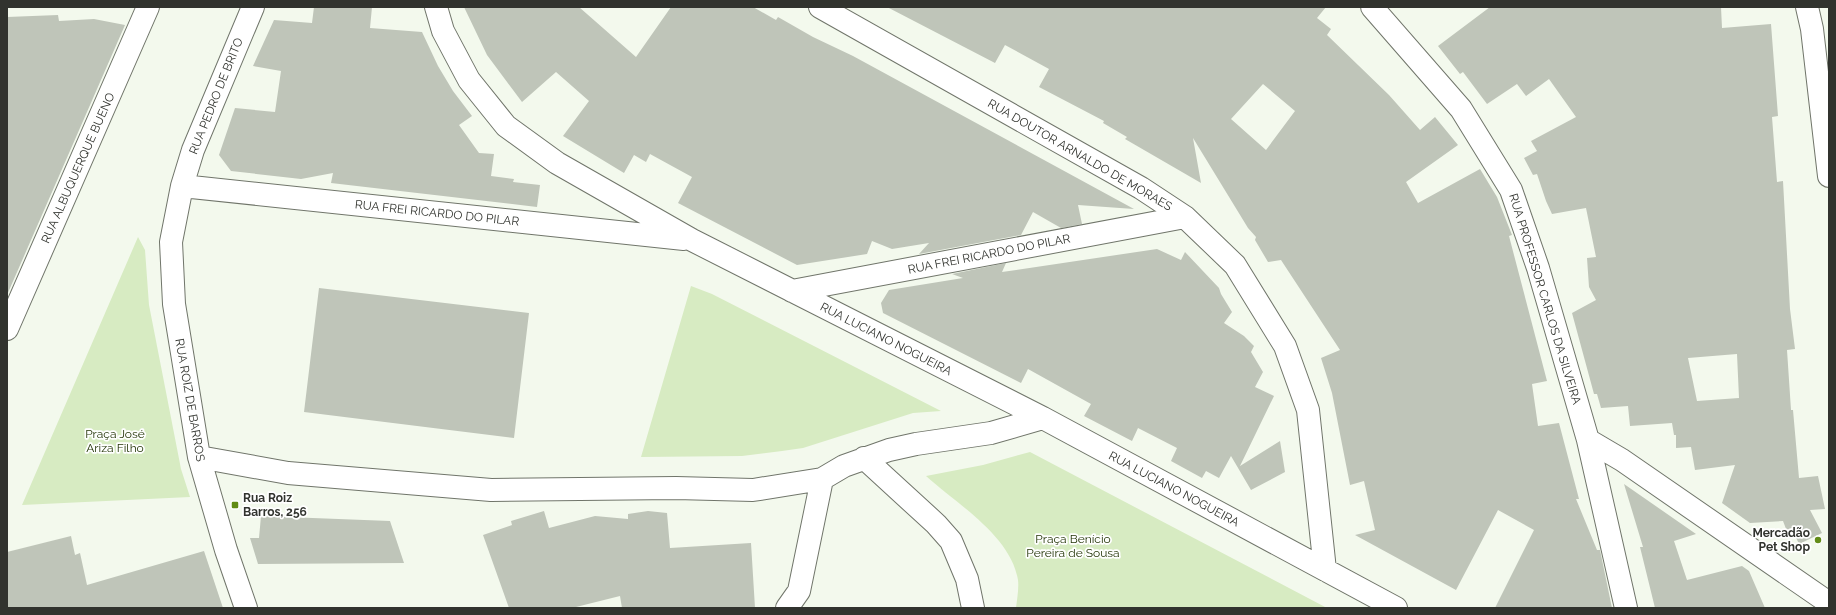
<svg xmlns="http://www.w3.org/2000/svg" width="1836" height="615" font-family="Raleway,sans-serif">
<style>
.green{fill:#d7ebc2}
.building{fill:#bfc5b9;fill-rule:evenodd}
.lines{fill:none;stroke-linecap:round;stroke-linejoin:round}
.minor-casing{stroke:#70756a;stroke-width:24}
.secondary-casing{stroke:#70756a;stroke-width:24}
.minor{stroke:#fff;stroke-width:22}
.secondary{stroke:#fff;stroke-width:22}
.poi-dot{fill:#638c19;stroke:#fff;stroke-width:1.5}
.labels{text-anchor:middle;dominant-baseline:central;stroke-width:3.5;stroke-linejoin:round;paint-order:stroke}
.street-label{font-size:12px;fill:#31332e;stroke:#fff}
.park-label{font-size:12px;fill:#1e3000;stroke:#fff}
.poi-label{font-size:12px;font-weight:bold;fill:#31332e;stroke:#fff;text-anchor:start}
</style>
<rect width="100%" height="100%" fill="#f3f9ed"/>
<path class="green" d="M138,237L145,250L149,305L181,469L190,497L22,505Z
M691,286L712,294L941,411L913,413L803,448L782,451L742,456L641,457Z
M1030,452L1327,608H1016C1017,599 1019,589 1018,580C1011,536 957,504 926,476L983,465Z"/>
<path class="building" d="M314,7H372L370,28L422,32L438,66L453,91L472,116L459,125L479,153L494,154L491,176L514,179L513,182L540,185L537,207L331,183L333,173L301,179L231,171L219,155L235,108L275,112L281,71L253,66L274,20L312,23Z
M464,7H579L636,57L671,7H753L776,20L778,17L813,37L853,56L1134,209L1078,205L1082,224L1061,228L1033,212L1021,235L919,254L929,243L892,249L872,241L867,254L797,265L678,203L692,177L650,154L646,162L634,155L624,173L563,136L589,101L556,72L522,102L487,55Z
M887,7H1326L1317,18L1331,29L1327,35L1389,95L1420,130L1435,117L1458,145L1406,182L1418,203L1480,169L1497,197L1512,235L1509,236L1547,381L1532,384L1538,426L1559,423L1579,499H1576L1597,550H1600L1612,608H1495L1534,530L1498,510L1456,590L1355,535L1375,530L1364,481L1350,485L1332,393L1321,358L1340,350L1281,260L1268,262L1255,240L1256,237L1248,228L1193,138L1201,183L1125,139L1127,137L1103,123L1104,121L1039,87L1049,69L1005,45L995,63ZM1263,84L1295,111L1266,150L1231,119Z
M1490,7H1721L1722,28L1771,24L1778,116L1772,117L1777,182L1783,181L1790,309L1795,349L1787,350L1791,410H1793L1799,478L1818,476L1825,509L1810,510L1822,533L1799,544L1793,531L1788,534L1783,521L1750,523L1722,503L1735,465L1695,470L1691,447L1676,448V435H1674L1672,423L1630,426L1628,406L1601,408L1597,394H1594L1572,313L1596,300L1589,287L1587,258L1596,257L1586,208L1552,214L1546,201L1537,174L1533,175L1524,158L1537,151L1531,141L1576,117L1549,79L1526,96L1517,84L1487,104L1463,72L1460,74L1438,46ZM1737,354L1739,398L1697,401L1688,358Z
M58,15L59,21L94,19L125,25L7,295V17Z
M1157,249L1181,260L1185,252L1219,288L1221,294L1232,312L1224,323L1244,336L1254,346L1251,352L1263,372L1255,387L1274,396L1240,466L1280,441L1285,472L1251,490L1231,456L1219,478L1206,471L1202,478L1171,461L1177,448L1138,428L1132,441L1084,416L1091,404L1028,369L1021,383L883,313L881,303L889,290L963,278L952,274L1006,263L1002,272Z
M319,288L529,313L514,438L304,412Z
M1624,484L1696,534L1674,541L1687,580L1742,566L1749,571L1765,608H1655L1640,547H1643Z
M544,511L549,528L595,516L628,519V514L648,511L667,513L670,548L751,543L755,608H622L620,596L572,608H509L483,535L512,525L511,521Z
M261,516L390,521L404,563L258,564L250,538H259Z
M71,536L75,555L80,553L87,585L204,551L223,608H7V552Z"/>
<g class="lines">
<g class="minor-casing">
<path id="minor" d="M436,7L443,31L469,80L506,126L557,163L692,240L1043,418L1396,608
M820,7L1141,188L1185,217L1235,265L1285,346L1308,410L1325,570
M1372,7L1461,109L1511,190L1538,268L1588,440L1626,608
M182,186L684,239
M792,291L1185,217
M7,329L148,7
M1588,440L1622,460L1829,603
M199,457L288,473L491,490L676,488L753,490L822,479L844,466L889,450L916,444L991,433L1043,418
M864,458L936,524L951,541L967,579L973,608
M246,608L226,550L199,457L174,304L171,242L182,186L193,150L253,7
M787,608L799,591L822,479"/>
</g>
<g class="secondary-casing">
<path id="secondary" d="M1807,7L1812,29L1829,176"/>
</g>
<use href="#minor" class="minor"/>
<use href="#secondary" class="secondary"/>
</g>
<g class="poi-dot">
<rect x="231" y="501" width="8" height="8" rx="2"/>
<circle cx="1818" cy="540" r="4"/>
</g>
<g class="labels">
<g class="street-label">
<text transform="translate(216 96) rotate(-68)">RUA PEDRO DE BRITO</text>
<text transform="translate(1080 155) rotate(30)">RUA DOUTOR ARNALDO DE MORAES</text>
<text transform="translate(78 168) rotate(-66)">RUA ALBUQUERQUE BUENO</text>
<text transform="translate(437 213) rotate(6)">RUA FREI RICARDO DO PILAR</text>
<text transform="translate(989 254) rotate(-11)">RUA FREI RICARDO DO PILAR</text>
<text transform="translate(1545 299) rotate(73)">RUA PROFESSOR CARLOS DA SILVEIRA</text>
<text transform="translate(886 339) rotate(27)">RUA LUCIANO NOGUEIRA</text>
<text transform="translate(190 400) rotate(80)">RUA ROIZ DE BARROS</text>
<text transform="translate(1174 489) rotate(28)">RUA LUCIANO NOGUEIRA</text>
</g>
<g class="park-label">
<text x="115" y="434">Praça José<tspan x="115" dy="14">Ariza Filho</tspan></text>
<text x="1073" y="539">Praça Benício<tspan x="1073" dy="14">Pereira de Sousa</tspan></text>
</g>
<g class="poi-label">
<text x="243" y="498">Rua Roiz<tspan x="243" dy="14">Barros, 256</tspan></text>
<text x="1810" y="533" text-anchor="end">Mercadão<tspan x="1810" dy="14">Pet Shop</tspan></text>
</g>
</g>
<rect width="1836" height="615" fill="none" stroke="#31332e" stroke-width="16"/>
</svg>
